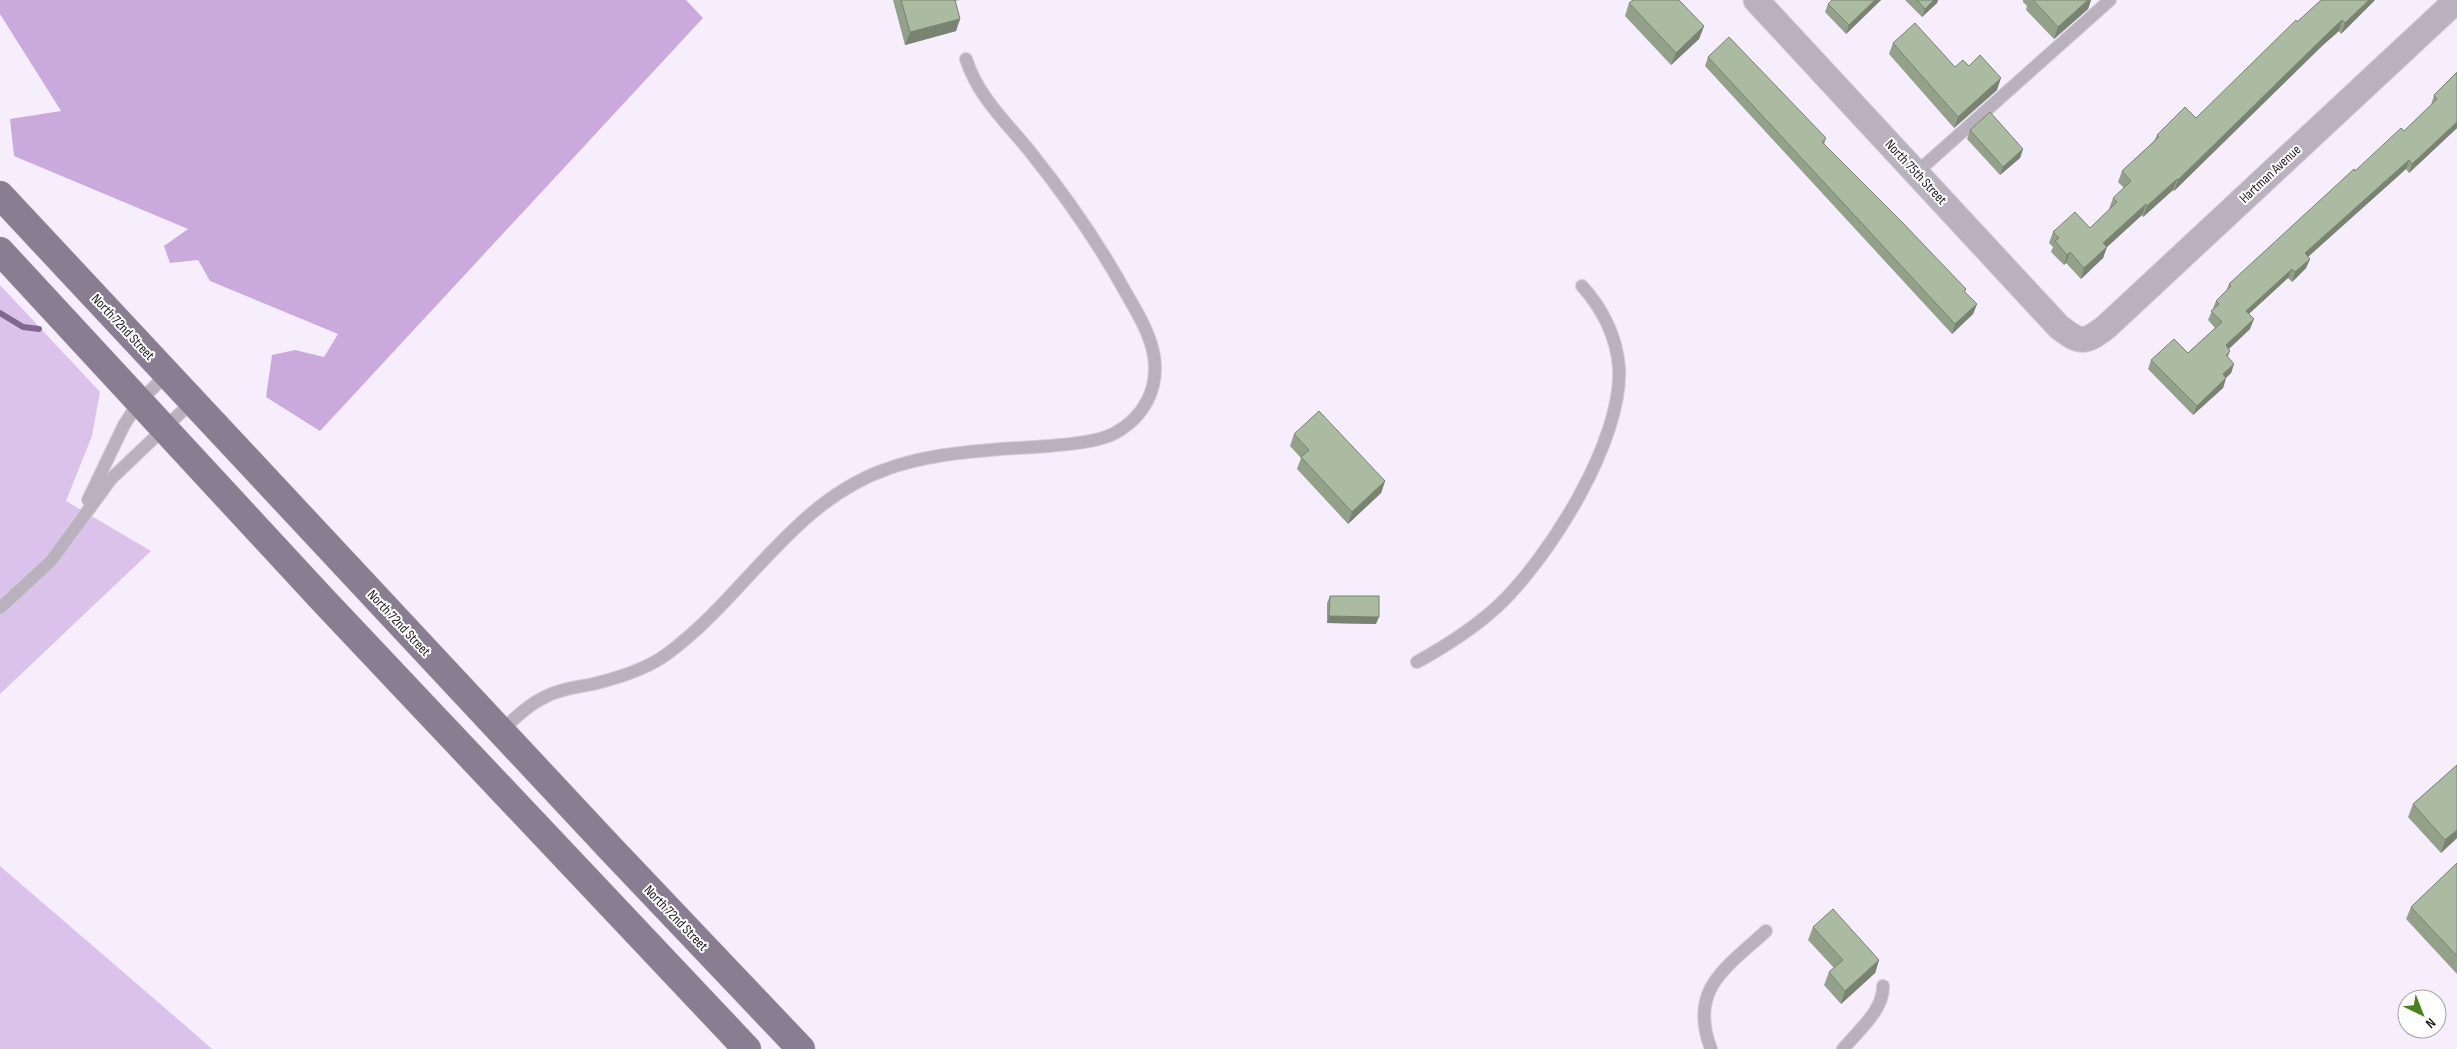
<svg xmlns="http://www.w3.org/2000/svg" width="2457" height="1049" font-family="'Sofia Sans Condensed',sans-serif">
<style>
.green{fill:#dbc2eb}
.forest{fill:#caaadd}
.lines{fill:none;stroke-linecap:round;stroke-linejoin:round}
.stream{stroke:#80688e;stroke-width:6}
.service-casing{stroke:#d4ccda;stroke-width:14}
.minor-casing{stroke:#d4ccda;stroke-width:27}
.primary-casing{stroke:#d4ccda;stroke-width:29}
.service{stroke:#b9b2be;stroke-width:12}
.minor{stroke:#b9b2be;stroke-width:25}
.primary{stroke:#897d91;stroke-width:28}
.wall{fill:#93a18b}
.shaded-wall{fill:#788371}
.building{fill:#abbba2;stroke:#788371}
.labels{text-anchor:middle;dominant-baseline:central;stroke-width:4;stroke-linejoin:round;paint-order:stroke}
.street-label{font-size:14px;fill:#1e1821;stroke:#fff}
</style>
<rect width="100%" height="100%" fill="#f7eefd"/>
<path class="green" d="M0,285L100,392L92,436L66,501L151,551L0,694Z
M0,866L187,1027L212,1049H0Z"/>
<path class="forest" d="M0,0H686L703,18L320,431L266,397L272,355L295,350L324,357L338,334L210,281L198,260L170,263L164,246L188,229L14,156L10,119L61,111L0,14Z"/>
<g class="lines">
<path class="stream" d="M0,313L23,327L39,329"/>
<g class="service-casing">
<path id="service" d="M1916,173L2110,0
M88,500L124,425L139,402L167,374
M0,608L51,561L111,479L192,402
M1417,662C1446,646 1473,629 1498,606C1549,558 1623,440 1619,368C1617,337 1602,308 1582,286
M501,731C515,718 529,704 547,696C562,688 581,687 597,683C621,677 647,669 667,654C744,598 793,501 887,469C922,456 963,452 1001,449C1029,447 1092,446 1115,433C1144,417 1159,389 1154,356C1150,333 1137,312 1126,293C1098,242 1065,195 1028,149C1004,120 978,96 966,59
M1711,1049C1688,989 1726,968 1766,931
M1843,1049C1857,1032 1884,1010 1883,986"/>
</g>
<g class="minor-casing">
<path id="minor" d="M1756,0L2059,327C2080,343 2084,344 2106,327L2457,0"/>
</g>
<g class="primary-casing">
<path id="primary" d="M0,195L611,849L801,1049
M0,251L322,599L747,1049"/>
</g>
<use href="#service" class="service"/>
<use href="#minor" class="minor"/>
<use href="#primary" class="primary"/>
</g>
<path class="wall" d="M893,0H960L955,1L960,19L956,31L905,45Z
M1881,0L1846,34L1825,12L1828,4Z
M1905,0H1938L1937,3L1922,17Z
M2023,0H2091L2088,9L2054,39L2026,10L2027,6L2023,2Z
M2321,0H2375L2341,34L2339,31L2323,45L2174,191L2173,190L2143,217L2142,215L2107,247L2103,258L2081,279L2066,263L2064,265L2051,252L2053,247L2049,243L2053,232L2090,228L2110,209H2109L2113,198L2124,188L2118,182L2122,171L2154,141L2157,135L2196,118Z
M1629,3L1704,26L1699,39L1671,65L1625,16Z
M1893,43L1955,67L1969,66L1997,90L1954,128L1889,54Z
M1708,57L1826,138L1824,145L1966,289L1965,292L1977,304L1973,314L1952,334L1705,66Z
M2457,72V128L2409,173L2406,169L2308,257L2310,259L2306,268L2292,282L2288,278L2249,314L2250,329L2229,349L2230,351L2228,357L2234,364L2231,373L2226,378L2223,388L2193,415L2148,369L2151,360L2188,353L2215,328L2208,320L2216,301L2226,291L2229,284L2355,171L2404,131L2431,105L2434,95Z
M1970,130L2023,149L2020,158L2000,175L1967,139Z
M1294,434L1385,481L1381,493L1348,524L1297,469L1301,458L1290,446Z
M1330,596L1376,624L1327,623V603Z
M2457,765V838L2441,853L2408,817L2413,804Z
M2457,863V974L2406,919L2411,907Z
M1813,927L1879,960L1875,973L1841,1004L1824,985L1829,972L1834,968L1808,940Z"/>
<path class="shaded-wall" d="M1875,0H1881L1846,34L1849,25Z
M1934,0H1938L1937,3L1922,17L1925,9Z
M2088,0H2091L2088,9L2054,39L2058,27Z
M2369,0H2375L2341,34L2345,23Z
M960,19L956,31L905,45L910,32Z
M2342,20L2339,31L2323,45L2174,191L2178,180L2327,34Z
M1704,26L1699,39L1671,65L1676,53Z
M2001,78L1997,90L1954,128L1958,117Z
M2457,122V128L2409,173L2412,164Z
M2023,149L2020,158L2000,175L2003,167Z
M2409,160L2406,169L2301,263L2305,253Z
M2177,179L2173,190L2143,217L2147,206Z
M2146,204L2142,215L2107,247L2103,258L2081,279L2084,268L2103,243Z
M2070,252L2066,263L2064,265L2067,255Z
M2310,259L2306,268L2292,282L2295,272Z
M2292,269L2288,278L2242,320L2246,311Z
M1977,304L1973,314L1952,334L1955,324Z
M2254,319L2250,329L2222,355L2226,345Z
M2234,364L2231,373L2219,384L2223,374Z
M2226,378L2223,388L2193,415L2197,406Z
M1385,481L1381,493L1348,524L1352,512Z
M1329,616L1379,617L1376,624L1327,623Z
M2457,830V838L2441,853L2445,840Z
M1879,960L1875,973L1841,1004L1845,991Z"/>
<path class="building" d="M901,0H955L960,19L910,32Z
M1633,0H1679L1704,26L1676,53L1629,3Z
M1832,0H1875L1849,25L1828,4Z
M1917,0H1934L1925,9Z
M2033,0H2088L2058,27Z
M2321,0H2369L2345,23L2342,20L2327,34L2178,180L2177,179L2147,206L2146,204L2103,243L2107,247L2084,268L2070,252L2067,255L2055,241L2059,238L2053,232L2075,212L2090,228L2117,202L2113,198L2131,181L2122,171L2159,137L2157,135L2185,107L2196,118L2296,20L2297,22Z
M1915,23L1955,67L1963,60L1969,66L1980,55L2001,78L1958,117L1893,43Z
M1729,37L1826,138L1822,142L1902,222L1966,289L1964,291L1977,304L1955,324L1708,57Z
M2457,72V122L2412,164L2409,160L2305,253L2310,259L2295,272L2292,269L2246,311L2254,319L2226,345L2230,351L2226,355L2234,364L2223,374L2226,378L2197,406L2151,360L2174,339L2188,353L2222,322L2211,311L2219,304L2216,301L2231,286L2229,284L2354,169L2355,171L2401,128L2404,131L2437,99L2434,95Z
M1990,112L2023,149L2003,167L1970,130Z
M1319,411L1385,481L1352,512L1301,457L1309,450L1294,434Z
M1330,596H1379V617L1329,616Z
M2457,765V830L2445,840L2413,804Z
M2457,863V956L2411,907Z
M1833,909L1879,960L1845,991L1829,972L1843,960L1813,927Z"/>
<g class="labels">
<g class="street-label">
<text transform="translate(1916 172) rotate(47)">North 75th Street</text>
<text transform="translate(2270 174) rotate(-43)">Hartman Avenue</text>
<text transform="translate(123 327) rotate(47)">North 72nd Street</text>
<text transform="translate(399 623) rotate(47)">North 72nd Street</text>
<text transform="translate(676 918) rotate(46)">North 72nd Street</text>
</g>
</g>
<g transform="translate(2422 1014) rotate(137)"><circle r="24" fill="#ffffff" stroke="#a5a3a6"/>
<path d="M0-4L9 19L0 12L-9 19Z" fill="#4a821c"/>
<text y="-8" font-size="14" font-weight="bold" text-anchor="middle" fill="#1e1821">N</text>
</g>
</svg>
